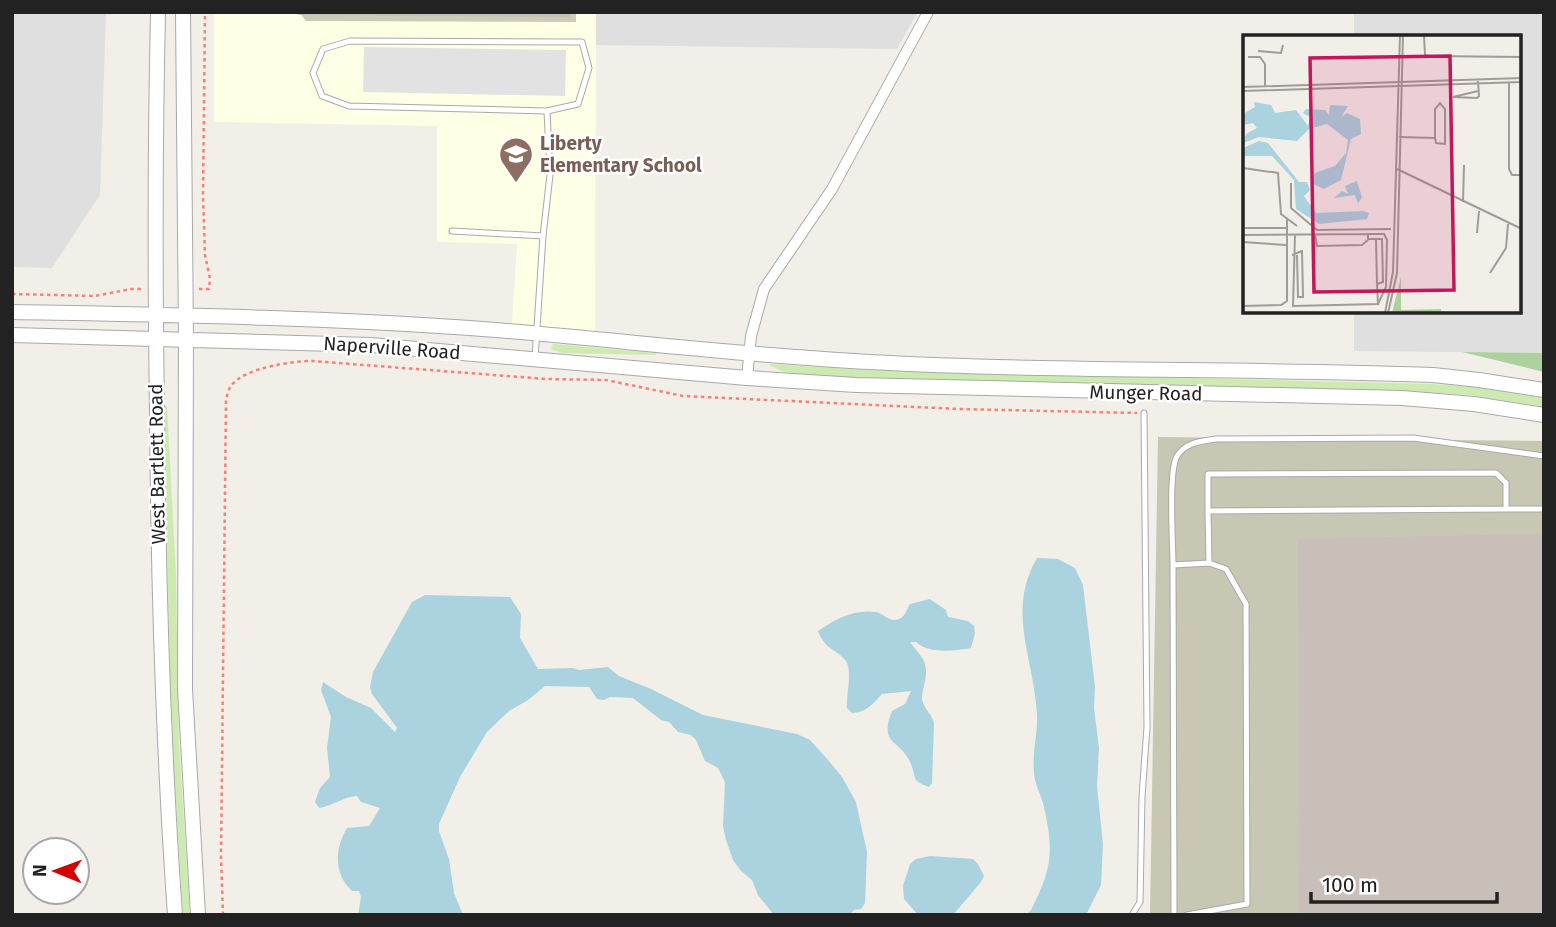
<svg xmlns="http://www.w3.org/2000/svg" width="1556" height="927" font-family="'Fira Sans',sans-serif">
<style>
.residential{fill:#e0dfdf}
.education{fill:#ffffe5}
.construction{fill:#c7c7b4}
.grass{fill:#cdebb0}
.forest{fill:#add19e}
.parking{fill:#e2e2e2}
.water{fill:#aad3df}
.shadow{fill:#0003}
.building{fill:#c7bfb8}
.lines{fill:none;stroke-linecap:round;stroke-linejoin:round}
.service-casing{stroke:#a9a9a9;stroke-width:7}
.minor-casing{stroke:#a9a9a9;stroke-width:12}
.tertiary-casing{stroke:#a9a9a9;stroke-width:16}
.path{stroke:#fa8072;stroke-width:2.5;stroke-dasharray:3.5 3.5;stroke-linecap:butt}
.service{stroke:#fff;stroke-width:5}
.minor{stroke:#fff;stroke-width:10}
.tertiary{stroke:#fff;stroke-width:14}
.labels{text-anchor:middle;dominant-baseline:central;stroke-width:5;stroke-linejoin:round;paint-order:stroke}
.education-label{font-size:19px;font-weight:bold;fill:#785e54;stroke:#fff;text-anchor:start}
.street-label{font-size:19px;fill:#222;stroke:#fff}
.inset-road{fill:none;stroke:#9f9d99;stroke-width:2}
.view{fill:#c2185b;fill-opacity:0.15;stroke:#c2185b;stroke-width:3.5}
.inset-edge{fill:none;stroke:#222;stroke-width:3.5}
</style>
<rect width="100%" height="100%" fill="#f2efe9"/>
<path class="residential" d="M12,12H106L100,195L52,268L12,267Z
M596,12H918L897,49L595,45Z
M1354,12H1544V353L1354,351V312H1519V37H1354Z"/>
<path class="education" d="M214,12H596L595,332L512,324L517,244L437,242V126L214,122Z"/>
<path class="construction" d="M1158,437L1544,441V915H1150Z"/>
<path class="grass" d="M553,344L656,353V355L562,353L551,349Z
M770,364L867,370L1432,384L1474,387L1544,398V407L1470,395L1402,391L879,379L787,373L770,366Z
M164,406H167L176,574L179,743L190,915H183L171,722Z"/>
<path class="forest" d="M1462,352L1544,353V372Z"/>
<path class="parking" d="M364,47L566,50L565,96L363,92Z"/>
<path class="water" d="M1037,558L1058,559L1075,568L1083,585L1095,687L1094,708L1099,748L1097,786L1103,844L1101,885L1086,915H1026L1031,910C1053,867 1054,850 1043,803C1040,793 1034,782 1034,772C1032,753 1038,733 1037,714C1034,659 1006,611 1037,558Z
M425,595L510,597L521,614L520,638L538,669L573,668L579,670L608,667L619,676L651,689L703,715L797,734L810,740L829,761L842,777L856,802L867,852L865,903L861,909L854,910L849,915H774L758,895L752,880L741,871L733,860L726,840L723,826L725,782L718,768L705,761L696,740L691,735L678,732L669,722L661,720L633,698L610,697L604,700L597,699L589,687L545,686L528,700L509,711L487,732L460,777L439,824V831L449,859L454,893L463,915H358L361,897L359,891H352C334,874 334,850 347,828L369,826L380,808L361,802L357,796C342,797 333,806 319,808L315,802L320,788L330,777L327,748L331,717L321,690L323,682L346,697L371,708L395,732L397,728L372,694L370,687L373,672L412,602Z
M930,599L946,610L948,617L968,621L974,626L975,633L971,648C954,651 929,654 916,642H910C921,657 929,661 925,681C924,686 922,693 922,698C923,708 932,714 934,723L932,783L929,787C910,780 917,779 911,764C901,739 878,746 892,711L905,704L911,691L882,694C873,704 865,713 852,713L847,708C846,695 852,674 847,663C840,650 825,651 818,631C835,619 854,609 876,612C883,613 888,621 896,620C905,618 906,611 910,604Z
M930,856L973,859L978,864L984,876L981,882L953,915H918L904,899L903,886L910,864L916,859Z"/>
<path class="shadow" d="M299,12H576V22L306,21Z"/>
<path class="building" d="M298,12H570V17L298,15Z
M1544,534V915H1299L1298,539Z"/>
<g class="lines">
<g class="service-casing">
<path id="service" d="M452,231L543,236
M535,358L543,236L550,175L547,111L349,106L322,96L313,73L323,49L350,41L582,42L589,68L578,104L547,111
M1506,509V483L1496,473L1208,474V511L1506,509H1544
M1208,511L1209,563L1173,565C1173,544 1168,472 1177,456C1186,442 1202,441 1216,439L1413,438L1544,456
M1173,565L1174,915
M1132,915L1140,902L1142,797L1147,727L1144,413
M1187,915L1247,904L1246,604L1226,569L1209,563"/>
</g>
<g class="minor-casing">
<path id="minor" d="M747,378L751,336L764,289L832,189L928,12"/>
</g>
<g class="tertiary-casing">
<path id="tertiary" d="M158,12C155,144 155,276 157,408C158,578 163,746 175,915
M183,12L186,339L185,689L198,915
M12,312C165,315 317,317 470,328C603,338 735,355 869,362C1056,372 1245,368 1433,375L1479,380L1544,390
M12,335L371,345L747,378L856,385L1402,398L1474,404L1544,415"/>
</g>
<path class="path" d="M199,289H209L210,279L205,255L203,195L205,12
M12,294L95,296L131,289H143
M223,915L221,856L226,401C227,396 228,389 232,385C244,368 292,361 312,361L546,379L606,380L683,396L959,409L1137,413"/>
<use href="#service" class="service"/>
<use href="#minor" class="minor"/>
<use href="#tertiary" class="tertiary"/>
</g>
<defs>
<g id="school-pin" transform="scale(1.75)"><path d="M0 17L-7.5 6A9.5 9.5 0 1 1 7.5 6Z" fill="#8d6e63" stroke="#fff"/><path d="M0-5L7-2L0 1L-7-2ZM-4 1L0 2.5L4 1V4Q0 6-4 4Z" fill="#fff"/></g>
</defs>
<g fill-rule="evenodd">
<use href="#school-pin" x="516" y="154"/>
</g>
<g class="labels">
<g class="education-label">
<text x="540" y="143">Liberty<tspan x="540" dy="22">Elementary School</tspan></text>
</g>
<g class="street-label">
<text transform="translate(392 348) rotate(4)">Naperville Road</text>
<text transform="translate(1146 393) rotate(1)">Munger Road</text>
<text transform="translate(157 464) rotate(-91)">West Bartlett Road</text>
</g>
</g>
<g transform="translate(1243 35)">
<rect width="278" height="278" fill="#f2efe9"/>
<path d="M158,242V275L198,274V278H149Z" fill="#add19e"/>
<path d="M11,67L28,70L32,78L53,75L65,91L67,82L60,78L63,74L82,75L86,80L87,70L105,71L98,82L104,78L117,84L118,99L108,104L98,145L81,154L68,148L72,138L92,131L103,118L105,105L84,89L66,94L54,106L16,102L0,108L3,99L14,93L10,88L0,90V79L12,72ZM16,106L25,108L56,147H64L67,155L61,161L73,178L120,176L126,178L124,184L76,189L53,174L51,145L29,121H0V113ZM114,146L119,162L115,169L112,160L91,163L99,156L105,159L102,151Z" fill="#aad3df"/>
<path class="inset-road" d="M181,0L182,20L186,21L279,22M15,16L38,18L40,10M5,22H17L22,29V52M235,46L236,61L234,63L210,62L235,56M266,47V134L269,140H279M0,52L279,43M0,56L279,47M156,102L192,103V74L197,68L202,74V109L193,108L192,103M0,133L35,138L38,179L54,191M154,134L279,194M48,148V173L74,195L148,194M220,167L221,130M0,193H44V184M234,198L236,176M0,200L125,199M52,200L50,271L135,269L134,249L133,204H139L140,247L134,249M72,200L74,211L119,210L125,205M133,204H125V199H141L144,205L143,252L135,269M0,207L43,210M49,220L59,216L60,262H55L54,220M247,238L263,213L265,189M0,271L38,270L44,266V193M142,278L150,237L157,0M145,278L154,238L160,0"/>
<path class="view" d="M207,21L211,255L71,257L67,23Z"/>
<rect width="278" height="278" class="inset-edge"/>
</g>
<rect width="1556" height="927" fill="none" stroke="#222222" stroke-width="28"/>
<g transform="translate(56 871) rotate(271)"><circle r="33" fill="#ffffff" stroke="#a7a7a7" stroke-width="2"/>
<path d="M0-5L12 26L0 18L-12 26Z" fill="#d40000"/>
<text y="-10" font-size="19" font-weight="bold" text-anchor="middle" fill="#222222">N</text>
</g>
<path d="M1311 892v10h186v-10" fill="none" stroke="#222222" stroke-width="3.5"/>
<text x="1322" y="892" font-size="21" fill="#222222" stroke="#ffffff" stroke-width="5" paint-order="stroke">100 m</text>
</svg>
